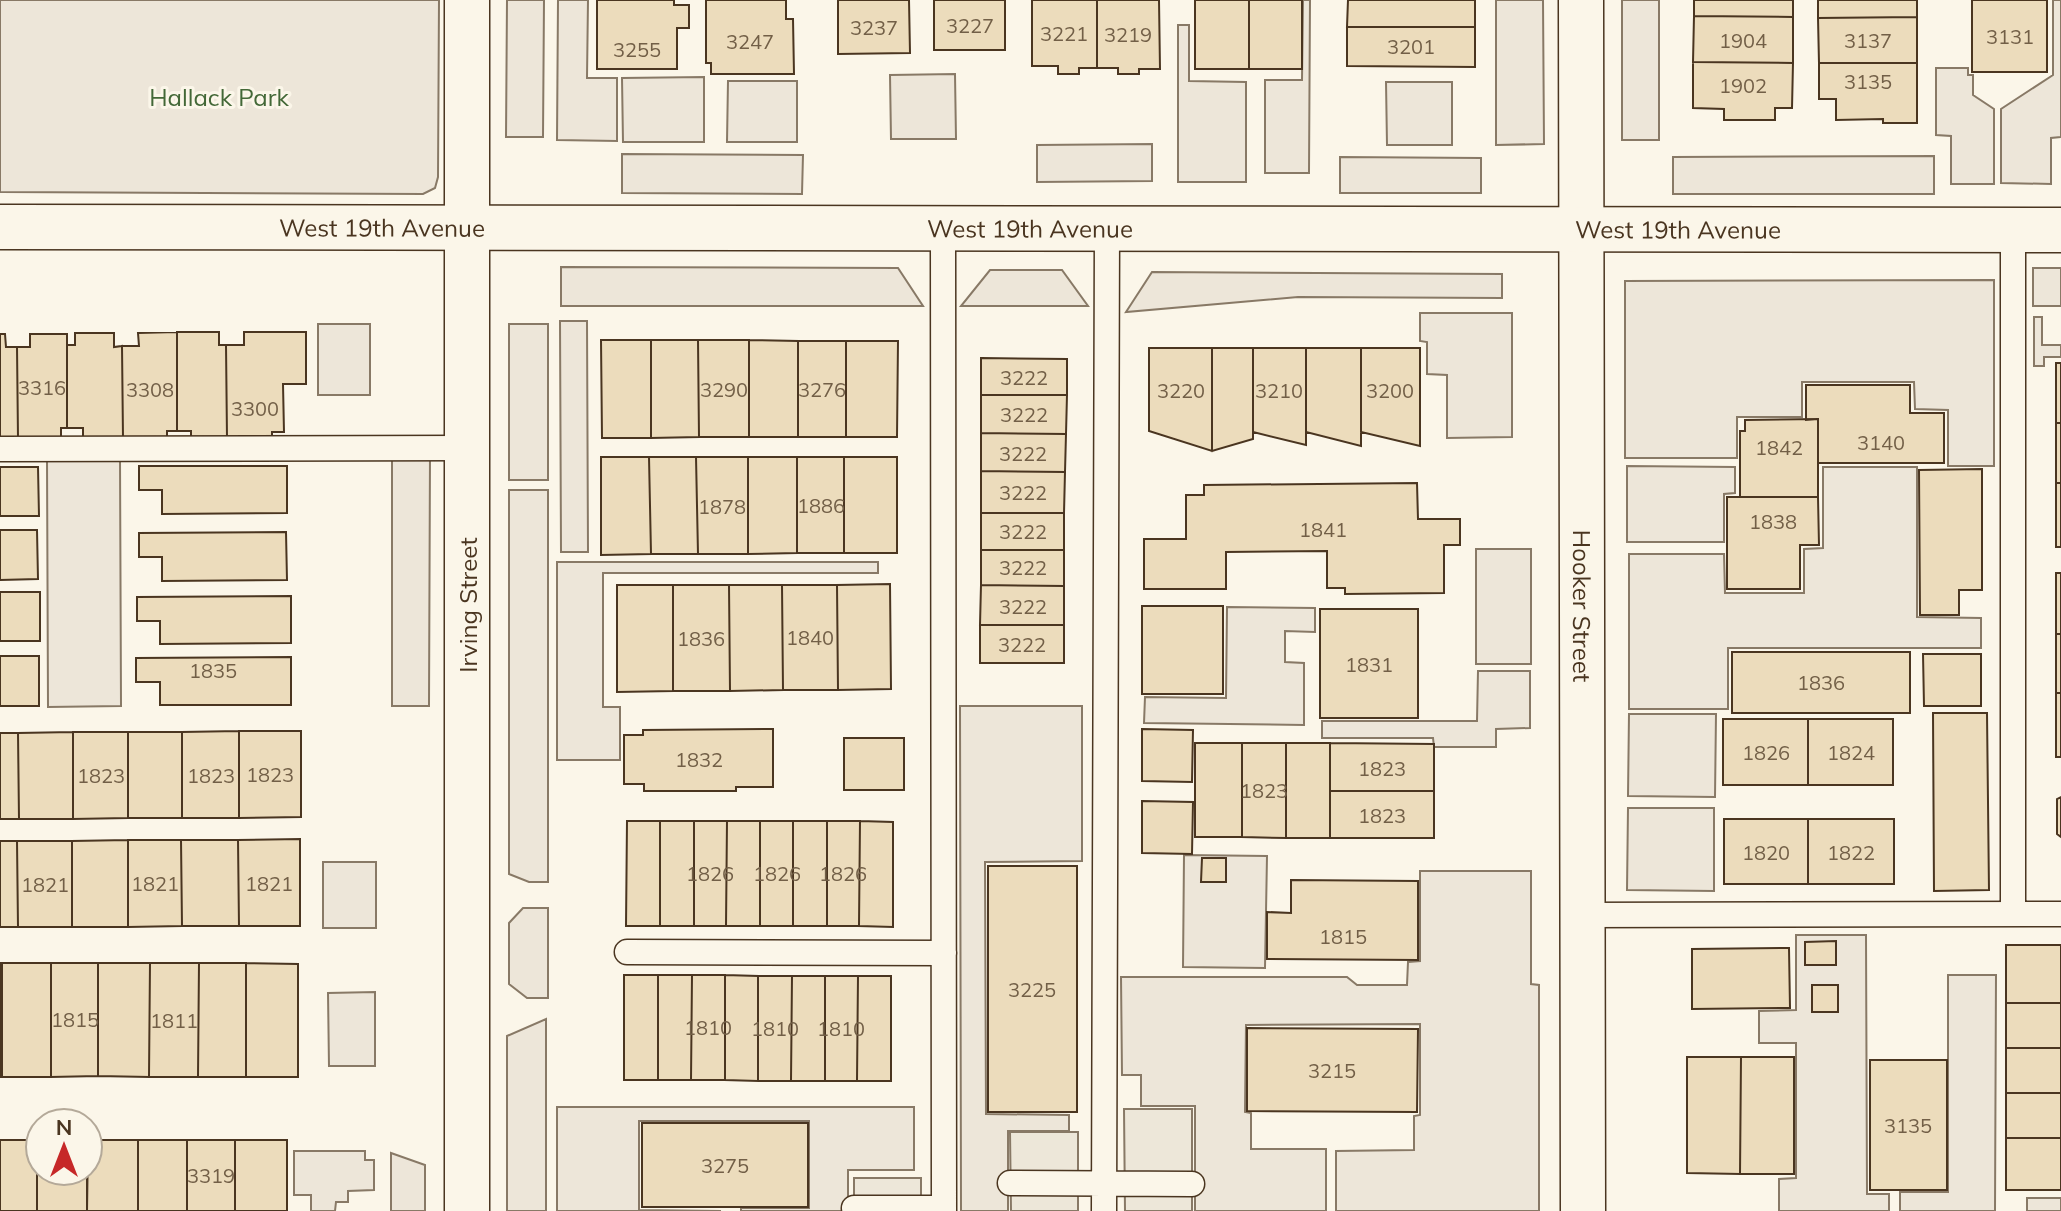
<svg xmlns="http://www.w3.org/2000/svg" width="2061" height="1211" font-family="Mulish,sans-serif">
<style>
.green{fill:#ede6d9;stroke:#887966;stroke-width:2}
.parking{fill:#ede7d9;stroke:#887966;stroke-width:2}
.building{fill:#ecdcbc;stroke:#4a3520;stroke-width:2}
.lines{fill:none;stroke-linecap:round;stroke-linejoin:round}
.service-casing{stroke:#4a3520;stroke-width:27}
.minor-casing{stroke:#4a3520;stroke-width:47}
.tertiary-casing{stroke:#4a3520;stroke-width:47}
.service{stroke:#fbf6e9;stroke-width:24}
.minor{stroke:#fbf6e9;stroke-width:44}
.tertiary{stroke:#fbf6e9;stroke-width:44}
.labels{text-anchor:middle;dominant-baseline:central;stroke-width:6;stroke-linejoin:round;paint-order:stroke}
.number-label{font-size:20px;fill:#725f47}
.park-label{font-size:24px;fill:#436837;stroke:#fbf6e9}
.street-label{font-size:24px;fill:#4a3520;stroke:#fbf6e9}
</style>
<rect width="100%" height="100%" fill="#fbf6e9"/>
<path class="green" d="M0,0H439L438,177L435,188L423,194L0,192Z
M507,0H544L543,137H506Z
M558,0H588L587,78H617V141L557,140Z
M1303,0H1310L1309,173H1265V80H1302Z
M1496,0H1543L1544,144L1496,145Z
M1622,0H1659V140H1622Z
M2053,0H2061V137L2051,138V184L2001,183V109L2053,75Z
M1178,25H1189V81L1246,82V182H1178Z
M1936,68H1968V75H1973V95L1994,109V184H1951V136L1936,135Z
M955,74L956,139H891L890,75Z
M704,77V142H623L622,78Z
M728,81H797V142H727Z
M1386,82H1452V145H1387Z
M1152,144V181L1037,182V145Z
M622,154L803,155L802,194L622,193Z
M1934,156V194H1673V157Z
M1340,157L1481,158V193H1340Z
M561,267L898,268L923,306H561Z
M2033,268H2061V306H2033Z
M990,270H1062L1088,306H961Z
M1152,272L1502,274V298L1298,297L1126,312Z
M1994,280V466H1948V410L1915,409L1914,382H1802V417H1737V458H1625V281Z
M1420,313H1512V437L1447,438V375L1427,374V342L1420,341Z
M2034,317H2042V345H2061V357H2044V366H2034Z
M560,321H587L588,552H561Z
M318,324H370V395H318Z
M509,324H548V480H509Z
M392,455H430L429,706H392Z
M120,457L121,706L48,707L47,458Z
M1627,466L1735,467V493L1724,494V542H1627Z
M1823,467H1917V617L1981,618V648H1728V709H1629V554H1724L1725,593H1804V549L1823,548Z
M509,490H548V882H529L509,874Z
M1476,549H1531V664H1476Z
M557,562H878V573H603V707H620V760H557Z
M1227,607L1315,608V632L1285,631V662L1304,663V725L1144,723L1145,697L1226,698Z
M1478,671H1530V728L1496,729V747H1434L1433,738H1322V721H1477Z
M960,706H1082V861L985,862L986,1114L1069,1115V1131H1008V1211H961Z
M1629,714H1716L1715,797L1628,796Z
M1628,808H1714V891L1627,890Z
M1184,855L1267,856L1265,968L1183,967Z
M323,862H376V928H323Z
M1420,871H1531V984L1539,985V1211H1336V1151L1414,1150V1116L1420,1115V1024L1246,1025L1245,1112L1251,1113V1149H1326V1211H1195V1106H1141V1075H1122L1121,977H1347L1357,985H1407L1408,962L1420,961Z
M523,908H548V998H527L509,984V923Z
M1796,935H1866L1867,1194H1889V1211H1779V1179L1796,1178V1043H1759V1011L1796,1010Z
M1948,975H1996L1995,1211H1900V1192H1948Z
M375,992V1066H329L328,993Z
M546,1019V1211H507V1036Z
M557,1107H914V1170H848V1211H741V1208H809V1121H639V1210L721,1211H557Z
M294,1151H365V1160H374V1190L348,1191V1202H336L335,1211H311V1195H294Z
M391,1153L425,1165V1211H391Z
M2027,1198H2061V1211H2027Z"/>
<path class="parking" d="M1124,1109H1192V1211H1125Z
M1010,1132H1078V1211H1011Z
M854,1178H921V1211H854Z"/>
<path class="building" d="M597,0H674V5H689V28H677V69H597Z
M706,0H786V19H793L794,74H711V63H706Z
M838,0H909L910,53L838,54Z
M934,0H1005V50H934Z
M1032,0H1097V68H1079V74H1058V66H1032Z
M1097,0H1159L1160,69H1139V74H1118V68H1097Z
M1195,0H1249V69H1195Z
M1249,0H1302V69H1249Z
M1348,0H1475V27H1347Z
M1694,0H1793V17L1694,16Z
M1818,0H1917V17L1818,18Z
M1972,0H2047V72H1972Z
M1694,16L1793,17V63L1693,62Z
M1917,17V63H1819L1818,18Z
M1347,27H1475V67L1347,66Z
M1693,62L1793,63L1792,108H1775V120H1724V109L1693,108Z
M1819,63H1917V123H1883V119L1836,120V99H1819Z
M177,332V431H167V438H123L122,346H139L138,333Z
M177,332H219V345H226L227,438H191V431H177Z
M244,332H306V384H283L284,432H272V437L227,438L226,345H244Z
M75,333H114V347L122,346L123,438H83V428H67V345H75Z
M0,334H5L6,347H17L18,438H0Z
M30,334H67V428H61V438H18L17,347H30Z
M601,340H651V438H602Z
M651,340H698L699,437L651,438Z
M698,340H749V437H699Z
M749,340L798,341V437H749Z
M798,341H846V437H798Z
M846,341H898L897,437H846Z
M1149,348H1212V451L1149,431Z
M1212,348H1253V439L1212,451Z
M1253,348H1306V445L1253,432Z
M1306,348H1361V446L1306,432Z
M1361,348H1420V446L1361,432Z
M981,358L1067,359V395H981Z
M2056,363H2061V423H2056Z
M1806,385H1910V413H1944V463H1818V419L1806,420Z
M981,395H1067L1066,434L981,433Z
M1818,419V497H1740V431H1745V420Z
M2056,423H2061V483H2056Z
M981,433L1066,434L1065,472L981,471Z
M601,457H649L651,554L601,555Z
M649,457H696L698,554H651Z
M696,457H748V554H698Z
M748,457H797V553L748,554Z
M797,457H844V553H797Z
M844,457H897V553H844Z
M139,466H287V513L162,514V490H139Z
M0,467H38L39,516H0Z
M1982,469V590H1959V615H1920L1919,470Z
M981,471L1065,472L1064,513H981Z
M1417,483L1418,519H1460V545H1444V593L1345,594V588H1327V551L1226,552V589H1144V539H1186V495H1204V485Z
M2056,483H2061V547H2056Z
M1727,497H1818L1819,545H1800V589H1727Z
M981,513H1064V550H981Z
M0,530H37L38,579L0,580Z
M286,532L287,580L162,581V557H139V533Z
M981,550H1064V586L981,585Z
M2056,573H2061V634H2056Z
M890,584L891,689L838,690L837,585Z
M617,585H673V691L617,692Z
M673,585H729L730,691H673Z
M729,585H782L783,690L730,691Z
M782,585H837L838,690H783Z
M981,585L1064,586V625H980Z
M0,592H40V641H0Z
M291,596V643L160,644V621H137V597Z
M1142,606H1223V694H1142Z
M1320,609H1418V718H1320Z
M980,625H1064V663H980Z
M2056,634H2061V693H2056Z
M1732,652H1910V713H1732Z
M1923,654H1981V706H1924Z
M0,656H39V706H0Z
M291,657V705H160V682H136V658Z
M2056,693H2061V757H2056Z
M1933,713H1987L1989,890L1934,891Z
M1723,719H1808V785H1723Z
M1808,719H1893V785H1808Z
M773,729V787H736V791H644V784H624V735H643V730Z
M1142,729L1193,730L1192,782L1142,781Z
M239,731H301V817L239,818Z
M239,731V818H182V732Z
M73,732H128V818L73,819Z
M73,732V819H19L18,733Z
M128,732H182V818H128Z
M0,733H18L19,819H0Z
M844,738H904V790H844Z
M1195,743H1242V837H1195Z
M1242,743H1286V838L1242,837Z
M1286,743H1330V838H1286Z
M1330,743L1434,744V791H1330Z
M1330,791H1434V838H1330Z
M2061,797V837L2057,834V799Z
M1142,801L1193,802L1192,854L1142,853Z
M1724,819H1808V884H1724Z
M1808,819H1894V884H1808Z
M627,821H660V926H626Z
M660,821H694V926H660Z
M694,821H727L726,926H694Z
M727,821H760V926H726Z
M760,821H793V926H760Z
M793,821H827V926H793Z
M827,821H860L859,926H827Z
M860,821L893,822V927L859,926Z
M300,839V926H239L238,840Z
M128,840V927H72V841Z
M128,840H181L182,926L128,927Z
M181,840H238L239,926H182Z
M0,841H17L18,927H0Z
M17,841H72V927H18Z
M1202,858H1226V882H1201Z
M988,866H1077V1112H988Z
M1291,880L1418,881V960L1267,959V912L1291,913Z
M1836,941V965H1805V942Z
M2006,945H2061V1003H2006Z
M1789,948L1790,1008L1692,1009V949Z
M0,963H2V1077H0Z
M2,963H51V1077H2Z
M51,963H98V1076L51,1077Z
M98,963H150L149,1077L98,1076Z
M150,963H199L198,1077H149Z
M199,963H246V1077H198Z
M246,963L298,964V1077H246Z
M624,975H658V1080H624Z
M658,975H692L691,1080H658Z
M692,975H725V1080H691Z
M725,975L758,976V1081L725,1080Z
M758,976H792L791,1081H758Z
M792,976H825V1081H791Z
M825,976H858L857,1081H825Z
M858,976H891V1081H857Z
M1812,985H1838V1012H1812Z
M2006,1003H2061V1048H2006Z
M1247,1028L1418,1029L1417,1112L1247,1111Z
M2006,1048H2061V1093H2006Z
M1687,1057H1741L1740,1174L1687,1173Z
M1741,1057H1794V1174H1740Z
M1870,1060H1947V1190H1870Z
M2006,1093H2061V1138H2006Z
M642,1123H808V1207H642Z
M2006,1138H2061V1190H2006Z
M0,1140H37V1211H0Z
M37,1140H40V1171H87V1211H37Z
M88,1140H138V1211H87Z
M138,1140H187V1211H138Z
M187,1140H235V1211H187Z
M235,1140H287V1211H235Z"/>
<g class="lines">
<g class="service-casing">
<path id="service" d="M943,229L944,1211
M0,449L468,448
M2013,914V230
M1583,915L2061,914
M627,952L944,953
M1010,1183L1192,1184
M854,1208H944
M1104,1211L1107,229"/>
</g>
<g class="minor-casing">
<g id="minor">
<path id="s1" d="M1581,0L1583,1211"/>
<path id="s2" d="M0,227L2061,230"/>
</g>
</g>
<g class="tertiary-casing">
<path id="tertiary" d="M467,0V1211"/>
</g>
<use href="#service" class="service"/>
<use href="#minor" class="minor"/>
<use href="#tertiary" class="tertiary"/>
</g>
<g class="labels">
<g class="number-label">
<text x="970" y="25">3227</text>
<text x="874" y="27">3237</text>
<text x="1064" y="33">3221</text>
<text x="1128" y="34">3219</text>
<text x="2010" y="36">3131</text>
<text x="1743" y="40">1904</text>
<text x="1868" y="40">3137</text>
<text x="750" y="41">3247</text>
<text x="1411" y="46">3201</text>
<text x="637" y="49">3255</text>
<text x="1868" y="81">3135</text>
<text x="1743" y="85">1902</text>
<text x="1024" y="377">3222</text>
<text x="42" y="387">3316</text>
<text x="150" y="389">3308</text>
<text x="724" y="389">3290</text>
<text x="822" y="389">3276</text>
<text x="1181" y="390">3220</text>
<text x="1279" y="390">3210</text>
<text x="1390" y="390">3200</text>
<text x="255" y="408">3300</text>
<text x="1024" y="414">3222</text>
<text x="1881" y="442">3140</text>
<text x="1779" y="447">1842</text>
<text x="1023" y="453">3222</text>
<text x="1023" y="492">3222</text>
<text x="821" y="505">1886</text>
<text x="722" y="506">1878</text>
<text x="1773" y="521">1838</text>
<text x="1323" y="529">1841</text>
<text x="1023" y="531">3222</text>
<text x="1023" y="567">3222</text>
<text x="1023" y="606">3222</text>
<text x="810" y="637">1840</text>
<text x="701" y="638">1836</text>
<text x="1022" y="644">3222</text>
<text x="1369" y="664">1831</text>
<text x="213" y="670">1835</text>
<text x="1821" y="682">1836</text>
<text x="1766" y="752">1826</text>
<text x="1851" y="752">1824</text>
<text x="699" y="759">1832</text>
<text x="1382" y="768">1823</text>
<text x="270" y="774">1823</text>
<text x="101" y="775">1823</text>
<text x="211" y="775">1823</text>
<text x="1264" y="790">1823</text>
<text x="1382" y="815">1823</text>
<text x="1766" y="852">1820</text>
<text x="1851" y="852">1822</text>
<text x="710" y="873">1826</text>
<text x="777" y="873">1826</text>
<text x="843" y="873">1826</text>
<text x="155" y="883">1821</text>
<text x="269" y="883">1821</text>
<text x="45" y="884">1821</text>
<text x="1343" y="936">1815</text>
<text x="1032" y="989">3225</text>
<text x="75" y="1019">1815</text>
<text x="174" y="1020">1811</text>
<text x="708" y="1027">1810</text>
<text x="775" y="1028">1810</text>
<text x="841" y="1028">1810</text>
<text x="1332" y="1070">3215</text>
<text x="1908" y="1125">3135</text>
<text x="725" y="1165">3275</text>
<text x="211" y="1175">3319</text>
</g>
<g class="park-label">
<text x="219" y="97">Hallack Park</text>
</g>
<g class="street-label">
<text stroke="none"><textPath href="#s2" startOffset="382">West 19th Avenue</textPath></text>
<text stroke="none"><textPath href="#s2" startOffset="1030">West 19th Avenue</textPath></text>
<text stroke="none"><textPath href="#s2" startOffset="1678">West 19th Avenue</textPath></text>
<text transform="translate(468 605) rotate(-90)">Irving Street</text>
<text stroke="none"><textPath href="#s1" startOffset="606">Hooker Street</textPath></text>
</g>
</g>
<g transform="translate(64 1147)"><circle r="38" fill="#fbf6e9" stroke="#b4a999" stroke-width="2"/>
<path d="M0-6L14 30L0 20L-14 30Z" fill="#c62828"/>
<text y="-12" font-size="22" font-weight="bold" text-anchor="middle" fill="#4a3520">N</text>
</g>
</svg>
